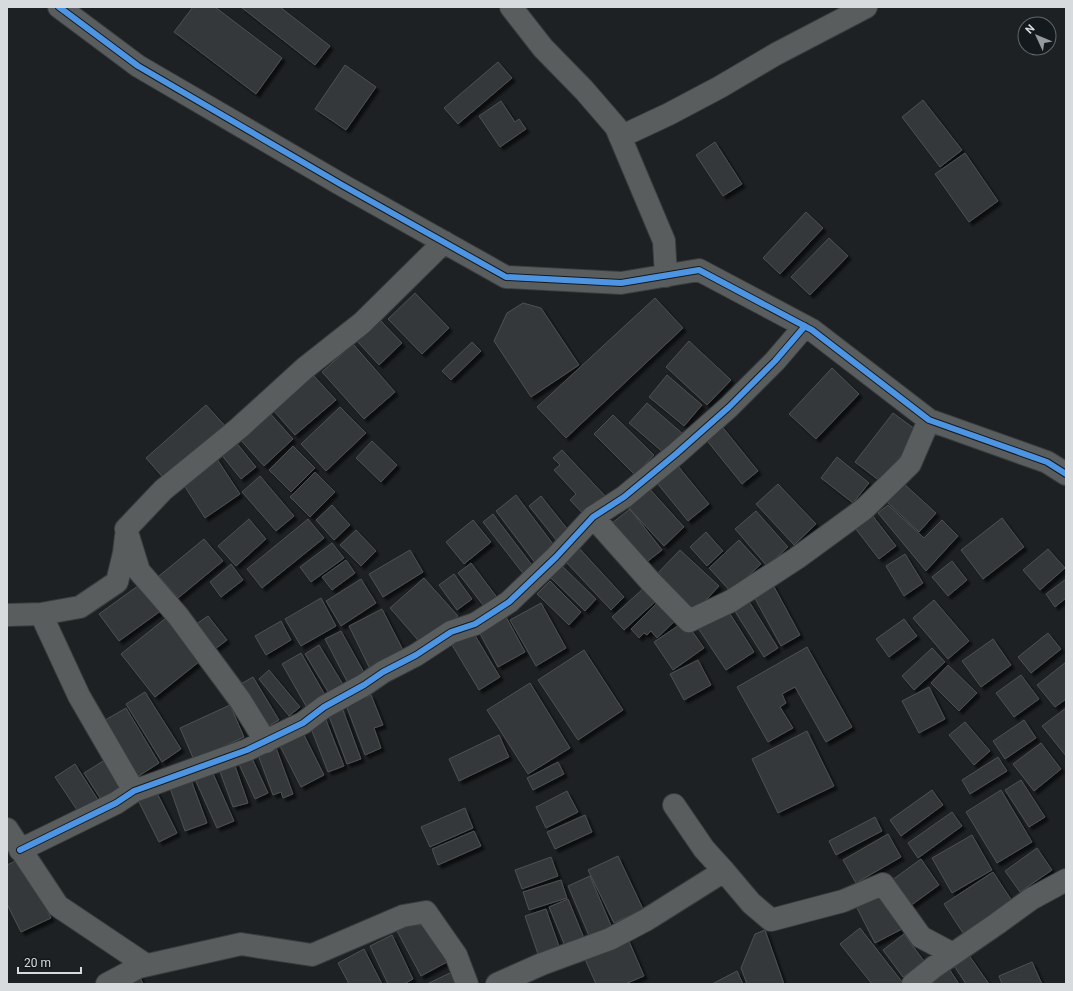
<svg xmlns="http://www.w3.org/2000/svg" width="1073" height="991" font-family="Roboto,sans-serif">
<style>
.building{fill:#36393a;stroke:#4d5051;filter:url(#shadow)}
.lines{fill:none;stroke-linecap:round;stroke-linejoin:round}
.minor-casing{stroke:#393d3e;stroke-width:24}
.minor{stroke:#5a5d5e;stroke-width:22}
.cycleway-casing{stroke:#13191c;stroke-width:8}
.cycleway{stroke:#4d94e3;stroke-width:6}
</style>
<defs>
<filter id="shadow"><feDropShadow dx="3.5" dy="3.5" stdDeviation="1" flood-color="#0009"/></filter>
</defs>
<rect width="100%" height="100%" fill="#1e2123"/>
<path class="building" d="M193,7H215L282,58L256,94L174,32Z
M241,7H280L330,46L315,65Z
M498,62L512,78L458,124L444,108Z
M345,65L376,87L346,130L315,109Z
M923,100L962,150L940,167L902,117Z
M501,101L515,122L519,119L526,129L500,147L479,116Z
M715,142L742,184L723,196L696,155Z
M965,153L998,201L969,222L935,174Z
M806,212L823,228L780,274L763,258Z
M829,238L848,256L810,295L791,277Z
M415,293L449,328L422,354L388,319Z
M655,298L683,328L566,438L537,407Z
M523,303L541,308L579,365L531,397L494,341L507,313Z
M380,320L402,343L379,365L357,341Z
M689,341L731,380L707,405L666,367Z
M472,342L481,351L451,380L442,371Z
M353,344L395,392L364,419L322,372Z
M832,368L859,394L816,439L789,414Z
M313,375L336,400L295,435L273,410Z
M667,375L702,405L684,426L649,397Z
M647,403L683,434L665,454L629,423Z
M206,405L228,429L167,482L146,458Z
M340,407L366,433L326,471L301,444Z
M267,410L293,439L264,466L238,437Z
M893,413L919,432L881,482L855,462Z
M613,415L654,455L635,475L594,434Z
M720,424L758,471L742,484L704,437Z
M235,441L256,467L241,479L220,453Z
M372,441L397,465L381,482L356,458Z
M293,446L315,468L291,492L269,470Z
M562,450L607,498L587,518L570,500L576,494L554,470L560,465L553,458Z
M215,456L240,494L205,518L180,479Z
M837,457L869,483L853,503L821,478Z
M678,466L709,504L688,521L657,483Z
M315,472L335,492L310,517L290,497Z
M260,476L294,516L276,531L242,492Z
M903,483L936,513L919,532L886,501Z
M778,484L816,524L794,545L756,504Z
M647,486L684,527L664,546L626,505Z
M516,495L556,548L536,564L496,511Z
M541,496L569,531L557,541L529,506Z
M332,505L350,525L334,540L316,520Z
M888,505L924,538L942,520L958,536L926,571L878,513Z
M630,509L662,550L644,564L612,523Z
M756,511L788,547L767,566L735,529Z
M493,514L535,569L525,576L483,522Z
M872,515L896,546L879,559L855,528Z
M1002,518L1024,547L983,579L961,550Z
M249,519L266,539L236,566L218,546Z
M308,519L324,538L262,588L247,569Z
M473,520L491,542L464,564L446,542Z
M356,530L376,551L361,566L340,545Z
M706,532L723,551L707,566L690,547Z
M204,539L223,561L178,598L159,576Z
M739,540L761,564L731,592L709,568Z
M332,543L344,558L311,582L300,567Z
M579,548L624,597L611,610L565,561Z
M1048,549L1065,568L1040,590L1023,570Z
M410,550L423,572L383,597L369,574Z
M680,550L719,586L694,613L655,576Z
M905,554L923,583L904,596L886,566Z
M346,560L355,573L332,590L322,577Z
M952,561L967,580L948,596L932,577Z
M471,563L499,600L487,610L458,573Z
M231,564L243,580L221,597L210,582Z
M561,565L596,599L585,611L550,577Z
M454,574L472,599L457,610L439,585Z
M424,578L458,616L423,646L390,608Z
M361,579L376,603L341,626L326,601Z
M1066,579V598L1055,607L1046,594Z
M550,581L581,612L569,625L537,594Z
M142,583L162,610L119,641L99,614Z
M772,583L800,635L781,646L752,593Z
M645,587L657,600L624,630L612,617Z
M745,595L778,648L764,657L731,605Z
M321,598L336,626L301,646L285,619Z
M661,599L679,617L657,638L651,631L647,635L644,633L639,638L631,629Z
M934,600L969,641L948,659L913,618Z
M541,603L566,648L536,666L510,620Z
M382,609L403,650L369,667L349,626Z
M727,609L754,652L726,670L698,628Z
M505,615L525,652L498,667L478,630Z
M208,616L227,640L211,652L192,627Z
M166,618L200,661L155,697L121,654Z
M904,619L917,636L889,657L876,639Z
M281,621L291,640L266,655L255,636Z
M685,621L704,648L673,670L654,642Z
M341,631L366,676L349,685L325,639Z
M473,632L500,677L479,690L452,645Z
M1048,633L1061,649L1031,673L1018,657Z
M993,639L1011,665L981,687L962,661Z
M319,645L344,686L330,695L305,654Z
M807,647L852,727L826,742L795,687L782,694L786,703L780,707L793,728L768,742L737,687Z
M932,648L945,662L914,690L902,676Z
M584,650L623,710L578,740L538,680Z
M301,653L325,695L306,706L282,664Z
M698,660L711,685L684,700L670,674Z
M1066,662V699L1055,707L1037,685Z
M948,665L977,693L959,711L931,683Z
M269,670L300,707L289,716L259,679Z
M1021,675L1039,699L1014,717L996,693Z
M253,677L279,720L265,728L239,685Z
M530,683L570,748L528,774L487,710Z
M929,687L945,719L919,733L902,701Z
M145,692L181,749L162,762L126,704Z
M371,695L383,725L374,728L381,748L365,755L346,705Z
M230,705L244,737L194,760L180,728Z
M126,708L159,763L134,779L100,723Z
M1066,708V756L1042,726Z
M343,710L361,759L347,764L329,716Z
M326,720L344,766L328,772L310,726Z
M1024,720L1036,738L1005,759L993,741Z
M965,722L990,751L974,765L949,735Z
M807,731L834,786L778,813L752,759Z
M303,733L324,775L301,787L279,744Z
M499,735L509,757L459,781L449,759Z
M1041,743L1061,769L1034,791L1013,764Z
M275,745L293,794L283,798L281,792L273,795L257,752Z
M251,756L268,793L255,799L238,762Z
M998,757L1007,771L970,794L962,780Z
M108,758L128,789L104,804L84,773Z
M558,762L564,774L533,790L527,778Z
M234,763L248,803L233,807L219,769Z
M75,764L100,803L81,816L55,777Z
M211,769L234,821L217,828L194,777Z
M191,780L207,823L185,831L170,788Z
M1021,780L1045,817L1029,827L1005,790Z
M155,789L177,833L159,842L137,798Z
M932,790L943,805L901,836L890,820Z
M1001,790L1032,842L997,863L966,812Z
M567,791L578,812L546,828L536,807Z
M465,808L473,828L430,847L421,827Z
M952,812L962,826L918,858L908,843Z
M585,815L592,832L555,849L547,832Z
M875,817L882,831L836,855L829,841Z
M474,831L481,846L438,865L432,849Z
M888,834L901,857L856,883L843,860Z
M972,835L992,870L952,893L932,858Z
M1037,848L1052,870L1020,892L1005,871Z
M618,856L643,909L614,923L588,870Z
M551,857L558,876L522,889L515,870Z
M22,858L51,918L21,932L7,904V865Z
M921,859L939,885L906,909L888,883Z
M993,872L1012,901L963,933L944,904Z
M590,876L612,928L590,938L568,886Z
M561,880L567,898L529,910L523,892Z
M886,891L904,928L875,943L856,906Z
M568,899L584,938L565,946L549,907Z
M546,909L560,949L539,957L525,916Z
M423,917L447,962L421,976L397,931Z
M860,928L903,983L901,984H872L840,944Z
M765,930L784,984H747L741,968L755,934Z
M904,934L924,961L903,977L883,950Z
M392,935L413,979L404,984H388L370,946Z
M628,939L644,976L625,984H596L584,957Z
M364,949L382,984H349L338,963Z
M968,954L989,984H966L953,964Z
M1032,962L1042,984H1002L999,976Z
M946,964L959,984H935L929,975Z
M737,971L743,984H712Z
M452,972L458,984H427Z
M138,973L143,984H117Z"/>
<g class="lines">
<g class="minor-casing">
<path id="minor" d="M59,7L138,66L342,185L506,277L621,283L699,270L812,330L929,420L1047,462L1066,474
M511,7L543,48L584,90L616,127L664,241L666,276
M620,137L669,114L720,87L776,54L866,7
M593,517L650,581L689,621L731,601L797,558L864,509L910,464L929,420
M41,614L79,696L134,791
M7,615L41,614L80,607L117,582L124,553L126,536
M266,742L240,700L178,616L139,571L126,529L163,490L239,428L305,368L362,323L444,242
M674,805L704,849L724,871
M7,829L58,906L146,965
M20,850L116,803L134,791L247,750L303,723L324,707L364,685L383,672L416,655L451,632L475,624L509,602L556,557L593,517L624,497L676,454L729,407L775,361L805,326
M107,984L139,967L241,944L312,955L403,916L426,912L456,955L467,984
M497,984L542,964L610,939L646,920L724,871L751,903L771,920L843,901L883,884L921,937L953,954
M913,984L934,967L998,923L1031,899L1066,880"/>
</g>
<use href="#minor" class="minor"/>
<g class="cycleway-casing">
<path id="cycleway" d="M59,7L138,66L342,185L506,277L621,283L699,270L812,330L929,420L1047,462L1066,474
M20,850L116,803L134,791L247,750L303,723L324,707L364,685L383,672L416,655L451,632L475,624L509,602L556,557L593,517L624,497L676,454L729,407L775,361L805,326"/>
</g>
<use href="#cycleway" class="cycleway"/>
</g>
<rect width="1073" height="991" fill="none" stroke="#d7dbdd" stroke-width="16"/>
<g transform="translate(1037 36) rotate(314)"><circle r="19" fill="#13191c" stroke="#616769"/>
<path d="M0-3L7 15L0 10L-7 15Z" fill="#969a9c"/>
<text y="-6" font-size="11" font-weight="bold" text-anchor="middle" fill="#d7dbdd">N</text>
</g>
<path d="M18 967v6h63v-6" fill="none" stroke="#d7dbdd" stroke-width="2"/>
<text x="24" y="967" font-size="12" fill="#d7dbdd" stroke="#13191c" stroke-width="3" paint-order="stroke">20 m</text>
</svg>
